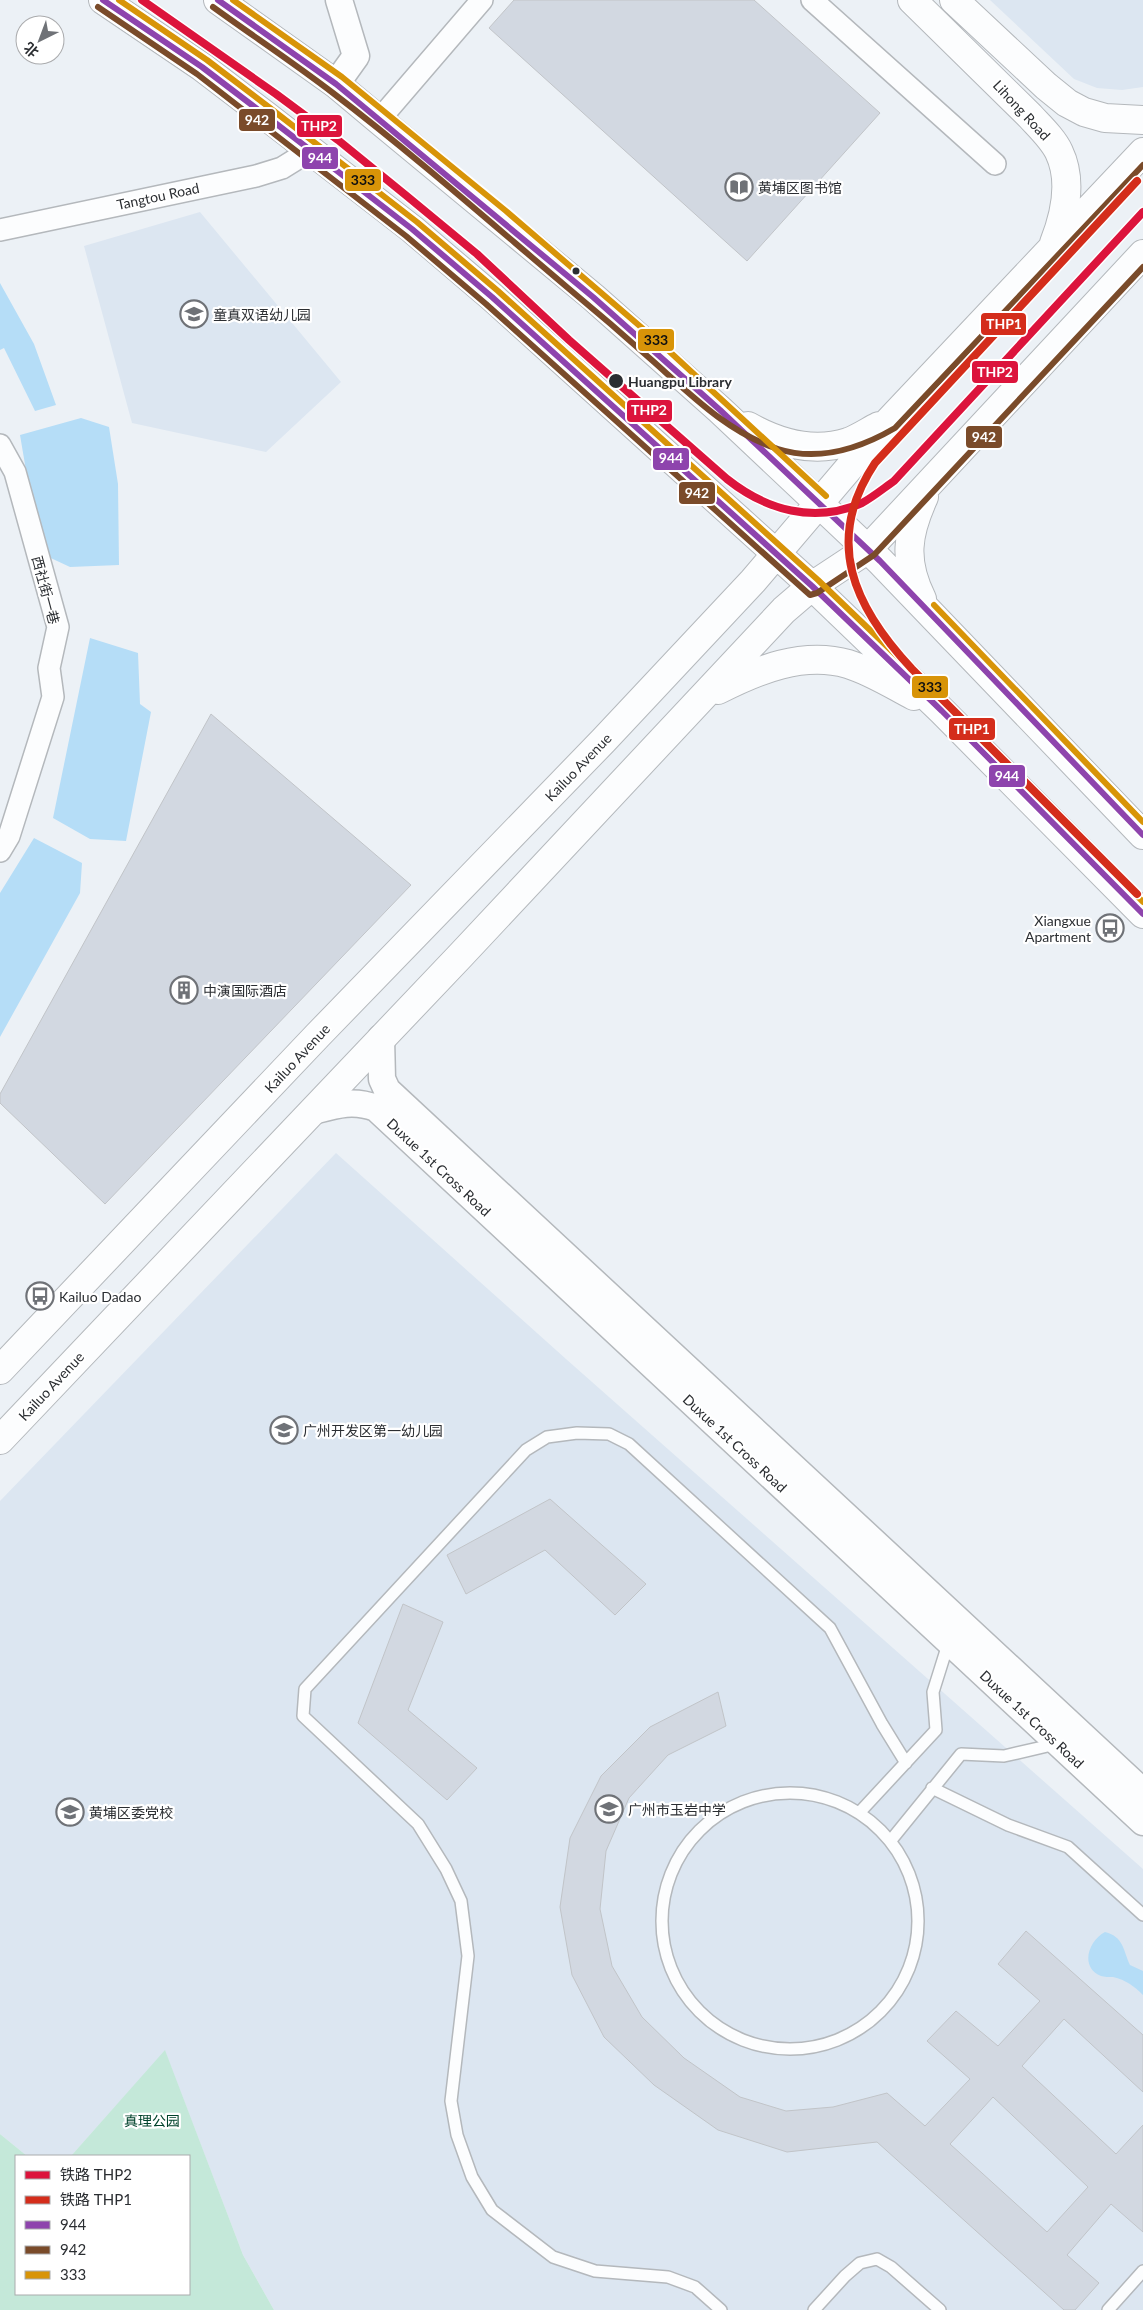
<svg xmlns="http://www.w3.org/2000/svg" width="1143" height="2310" font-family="Lato,'Noto Sans SC',sans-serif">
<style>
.built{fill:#dce6f1}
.green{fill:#c4e8d9}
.water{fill:#b5ddf7}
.building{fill:#d2d8e1;stroke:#c1c4c8;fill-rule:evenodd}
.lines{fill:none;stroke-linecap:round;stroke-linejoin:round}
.service-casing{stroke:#b4b8bc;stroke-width:14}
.minor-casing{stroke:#b4b8bc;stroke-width:24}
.tertiary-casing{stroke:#b4b8bc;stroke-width:29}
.secondary-casing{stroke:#b4b8bc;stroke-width:30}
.service{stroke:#fcfdfe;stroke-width:11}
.minor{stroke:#fcfdfe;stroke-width:21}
.tertiary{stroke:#fcfdfe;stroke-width:26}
.secondary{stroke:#fcfdfe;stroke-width:28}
.bus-1-casing{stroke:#fff;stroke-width:10}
.bus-2-casing{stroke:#fff;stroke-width:10}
.bus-3-casing{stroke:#fff;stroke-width:10}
.bus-1{stroke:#8e44ad;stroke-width:6}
.bus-2{stroke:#7a4b2a;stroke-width:6}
.bus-3{stroke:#d89408;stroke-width:6}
.rail-1-casing{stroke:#fff;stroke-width:11}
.rail-2-casing{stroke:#fff;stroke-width:11}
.rail-1{stroke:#dc143c;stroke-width:8}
.rail-2{stroke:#d42d1b;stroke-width:8}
.bus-dot{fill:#2b2e32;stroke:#fff;stroke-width:2}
.labels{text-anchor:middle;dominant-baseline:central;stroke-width:4.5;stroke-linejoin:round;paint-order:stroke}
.street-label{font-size:14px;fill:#2b2e32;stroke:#fff}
.poi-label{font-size:14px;fill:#2b2e32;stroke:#fff;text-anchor:start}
.stop-label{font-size:14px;font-weight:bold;fill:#2b2e32;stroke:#fff;text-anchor:start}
.park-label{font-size:14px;fill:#00432c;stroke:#fff}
.line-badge{stroke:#fff;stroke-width:2}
.badge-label{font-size:14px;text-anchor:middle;font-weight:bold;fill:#fff}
.pale-badge-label{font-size:14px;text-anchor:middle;font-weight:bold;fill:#111}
</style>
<rect width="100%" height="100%" fill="#ecf1f6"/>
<path class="built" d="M990,0H1143V87L1122,90L1097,88L1074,79Z
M200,212L341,382L266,452L132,423L84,246Z
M336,1153L566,1359L1143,1869V2310H274L243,2255L165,2051L71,2156H27L0,2134V1501Z"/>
<path class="green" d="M165,2050L243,2255L274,2310H0V2134L27,2156H16V2294H189V2156H71Z"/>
<path class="water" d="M0,283L34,344L56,405L35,411L4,348L0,350Z
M81,418L109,427L118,484L119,565L70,567L40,553L20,435Z
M90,638L138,653L140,704L151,712L126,841L90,839L53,818Z
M34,838L82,863L80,893L0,1037V893Z
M1105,1932C1124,1937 1123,1950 1130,1965L1143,1971V1995C1134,1986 1126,1980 1113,1977C1109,1977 1104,1977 1101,1976C1079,1967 1089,1940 1105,1932Z"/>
<path class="building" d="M514,0H754L880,113L747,261L489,28Z
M211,714L411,885L105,1204L0,1103V1094Z
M550,1499L646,1584L615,1615L545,1550L466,1594L447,1555Z
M403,1604L443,1622L408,1710L477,1768L447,1800L358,1723Z
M718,1692L726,1726L668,1755L629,1798L606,1851L600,1909L612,1966L642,2017L684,2058L740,2097L786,2111L833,2107L887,2093L925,2126L970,2079L927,2041L956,2011L998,2046L1040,2001L998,1964L1026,1931L1143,2035V2092L1064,2019L1022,2066L1116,2154L1143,2125V2232L1111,2204L1067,2255L1099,2283L1075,2310H1064L877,2142L787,2152L718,2130L654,2085L604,2037L572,1975L560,1907L570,1838L601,1776L650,1727ZM993,2097L1088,2187L1047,2232L950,2144Z"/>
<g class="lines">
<g class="service-casing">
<path id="service" d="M932,1788L1008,1825L1068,1847L1143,1915
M662 1921a128 128 0 1 1 256 0a128 128 0 1 1-256 0Z
M859,1813L936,1730L933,1692L949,1641
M892,1839L961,1754L1004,1756L1056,1744
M721,2310L695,2287L668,2277L595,2271L553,2257L492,2210L472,2177L457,2135L451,2101L468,1956L461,1901L446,1869L418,1824L303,1716L305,1689L526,1450L547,1437L577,1433L609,1434L629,1444L830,1628L882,1724L906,1763
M814,2310L845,2276L860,2263L877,2259L891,2267L940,2310
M1108,2310L1143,2271"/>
</g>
<g class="minor-casing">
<path id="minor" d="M812,0L995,164
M379,120L482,0
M0,230L256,176L282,168L311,150
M0,445L15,472L58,627L49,668L53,697L9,836L0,851"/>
</g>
<g class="tertiary-casing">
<path id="tertiary" d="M336,84L356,56L339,0
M381,1038L382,1079L387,1090L1143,1792
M313,1111C335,1105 353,1099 376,1108L1143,1822"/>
</g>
<g class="secondary-casing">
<path id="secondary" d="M103,0L202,67L265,115L412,229L492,297L812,586L942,711L1143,914
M218,0L336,84L379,120L593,297L720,410L880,561L1143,835
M912,0L1030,116C1040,127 1053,139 1059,152C1073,181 1065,215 1054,243
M954,0L1046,86L1067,103L1084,112L1105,118L1143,120
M748,426C778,443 813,453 848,442C859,438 869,431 879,426
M922,599C903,561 907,534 924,497
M718,690C757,670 803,651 848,664C871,671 893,685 914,696
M0,1370L318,1035L603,741L753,581L889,421L1143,152
M0,1440L461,955L784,610L812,586L868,549L1143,254"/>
</g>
<use href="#service" class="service"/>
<use href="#minor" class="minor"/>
<use href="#tertiary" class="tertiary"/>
<use href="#secondary" class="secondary"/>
<g class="bus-1-casing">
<path id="bus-1" d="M103,0L202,67L265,115L412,229L492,297L812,586L942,711L1143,914
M218,0L336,84L593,297L720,410L880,561L1143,835"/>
</g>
<g class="bus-2-casing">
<path id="bus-2" d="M98,7L197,74L406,236L486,304L810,595L817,593L874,555L1143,267
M213,7C253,36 294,63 333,93C414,155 490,222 568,288C597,312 626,337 654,362C692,396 729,433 778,449C819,462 859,449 895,428L1143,165"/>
</g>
<g class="bus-3-casing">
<path id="bus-3" d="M119,0L207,60L270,108L417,222L498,291L818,580L948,705L1143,902
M233,0L342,77L506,211L670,352L826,496
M934,605L1143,822"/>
</g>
<use href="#bus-1" class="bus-1"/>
<use href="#bus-2" class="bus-2"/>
<use href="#bus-3" class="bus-3"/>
<g class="rail-1-casing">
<path id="rail-1" d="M142,0L276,94L338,140L408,197L477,254L569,340L727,479C766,510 814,524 862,503C873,497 884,488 894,481L1143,212"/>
</g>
<g class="rail-2-casing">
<path id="rail-2" d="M1137,181L875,463C823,541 854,607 912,669L1137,894"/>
</g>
<use href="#rail-1" class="rail-1"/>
<use href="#rail-2" class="rail-2"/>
</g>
<defs>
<g id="library-ring" transform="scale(1.4375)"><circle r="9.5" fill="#fff" stroke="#6f7277" stroke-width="1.5"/><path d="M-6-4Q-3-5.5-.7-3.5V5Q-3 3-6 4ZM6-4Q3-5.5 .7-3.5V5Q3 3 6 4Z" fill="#6f7277"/></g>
<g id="school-ring" transform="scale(1.4375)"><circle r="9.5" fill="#fff" stroke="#6f7277" stroke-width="1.5"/><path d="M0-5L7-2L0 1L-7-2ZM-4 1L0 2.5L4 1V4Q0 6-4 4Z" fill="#6f7277"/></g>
<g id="bus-ring" transform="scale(1.4375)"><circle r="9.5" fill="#fff" stroke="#6f7277" stroke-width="1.5"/><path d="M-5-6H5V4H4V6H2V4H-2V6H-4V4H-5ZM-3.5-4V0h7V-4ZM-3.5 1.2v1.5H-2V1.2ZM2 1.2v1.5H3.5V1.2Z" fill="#6f7277"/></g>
<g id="building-ring" transform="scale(1.4375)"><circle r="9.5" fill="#fff" stroke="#6f7277" stroke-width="1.5"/><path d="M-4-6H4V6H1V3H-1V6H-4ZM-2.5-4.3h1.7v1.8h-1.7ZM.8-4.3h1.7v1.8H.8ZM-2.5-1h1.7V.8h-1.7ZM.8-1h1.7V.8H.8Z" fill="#6f7277"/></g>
</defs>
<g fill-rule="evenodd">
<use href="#library-ring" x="739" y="187"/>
<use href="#school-ring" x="194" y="314"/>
<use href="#bus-ring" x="1110" y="928"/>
<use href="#building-ring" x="184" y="990"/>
<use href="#bus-ring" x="40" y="1296"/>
<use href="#school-ring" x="284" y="1430"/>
<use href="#school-ring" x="609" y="1809"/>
<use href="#school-ring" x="70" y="1812"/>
</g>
<g class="bus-dot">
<circle cx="576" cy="271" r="4.5"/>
<circle cx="616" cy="381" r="8"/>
</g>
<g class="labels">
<g class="street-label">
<text transform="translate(1022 110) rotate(47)">Lihong Road</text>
<text transform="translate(158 196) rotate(-12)">Tangtou Road</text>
<text transform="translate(46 590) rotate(75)">西社街一巷</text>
<text transform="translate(578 767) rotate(-46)">Kailuo Avenue</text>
<text transform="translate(297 1058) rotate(-47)">Kailuo Avenue</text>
<text transform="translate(439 1167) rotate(43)">Duxue 1st Cross Road</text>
<text transform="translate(51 1386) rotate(-47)">Kailuo Avenue</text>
<text transform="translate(735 1443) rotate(43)">Duxue 1st Cross Road</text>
<text transform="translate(1032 1719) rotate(43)">Duxue 1st Cross Road</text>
</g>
<g class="poi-label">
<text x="758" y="187">黄埔区图书馆</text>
<text x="213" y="314">童真双语幼儿园</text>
<text x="1091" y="920" text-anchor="end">Xiangxue<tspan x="1091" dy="16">Apartment</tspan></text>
<text x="203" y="990">中演国际酒店</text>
<text x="59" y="1296">Kailuo Dadao</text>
<text x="303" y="1430">广州开发区第一幼儿园</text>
<text x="628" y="1809">广州市玉岩中学</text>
<text x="89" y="1812">黄埔区委党校</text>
</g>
<g class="stop-label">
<text x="628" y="381">Huangpu Library</text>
</g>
<g class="park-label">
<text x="152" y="2120">真理公园</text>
</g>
</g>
<g class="line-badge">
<rect x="238" y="108" width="38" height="24" rx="5" fill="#7a4b2a"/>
<rect x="296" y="114" width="47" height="24" rx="5" fill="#dc143c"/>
<rect x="301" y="146" width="38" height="24" rx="5" fill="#8e44ad"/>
<rect x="344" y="168" width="38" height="24" rx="5" fill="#d89408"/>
<rect x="980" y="312" width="47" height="24" rx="5" fill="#d42d1b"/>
<rect x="637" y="328" width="38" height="24" rx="5" fill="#d89408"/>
<rect x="971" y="360" width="48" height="24" rx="5" fill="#dc143c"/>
<rect x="626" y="399" width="47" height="24" rx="5" fill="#dc143c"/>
<rect x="965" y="425" width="38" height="24" rx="5" fill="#7a4b2a"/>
<rect x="652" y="447" width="38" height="24" rx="5" fill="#8e44ad"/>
<rect x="678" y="481" width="38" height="24" rx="5" fill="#7a4b2a"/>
<rect x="911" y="675" width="38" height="24" rx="5" fill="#d89408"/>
<rect x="948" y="717" width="48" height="24" rx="5" fill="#d42d1b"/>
<rect x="988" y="764" width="38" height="24" rx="5" fill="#8e44ad"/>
</g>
<g class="badge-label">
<text x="257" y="125">942</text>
<text x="319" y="131">THP2</text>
<text x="320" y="163">944</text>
<text x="1004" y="329">THP1</text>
<text x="995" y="377">THP2</text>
<text x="649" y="415">THP2</text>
<text x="984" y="442">942</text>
<text x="671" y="463">944</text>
<text x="697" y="498">942</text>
<text x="972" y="734">THP1</text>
<text x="1007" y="781">944</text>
</g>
<g class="pale-badge-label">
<text x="363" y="185">333</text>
<text x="656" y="345">333</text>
<text x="930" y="692">333</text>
</g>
<rect x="15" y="2155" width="175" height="140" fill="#ffffff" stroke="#aaabad"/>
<rect x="25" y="2171" width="25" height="8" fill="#dc143c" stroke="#aaabad"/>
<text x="60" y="2180" font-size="15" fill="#2b2e32">铁路 THP2</text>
<rect x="25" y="2196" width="25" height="8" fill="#d42d1b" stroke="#aaabad"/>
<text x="60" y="2205" font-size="15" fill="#2b2e32">铁路 THP1</text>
<rect x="25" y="2221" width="25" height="8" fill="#8e44ad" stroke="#aaabad"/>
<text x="60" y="2230" font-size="15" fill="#2b2e32">944</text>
<rect x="25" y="2246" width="25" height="8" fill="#7a4b2a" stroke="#aaabad"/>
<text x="60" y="2255" font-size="15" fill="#2b2e32">942</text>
<rect x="25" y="2271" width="25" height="8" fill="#d89408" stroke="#aaabad"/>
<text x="60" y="2280" font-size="15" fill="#2b2e32">333</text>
<g transform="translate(40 40) rotate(222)"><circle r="24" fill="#ffffff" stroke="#aaabad"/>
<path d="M0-4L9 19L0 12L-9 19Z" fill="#6f7277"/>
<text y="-8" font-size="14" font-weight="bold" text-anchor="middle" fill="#2b2e32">北</text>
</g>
</svg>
